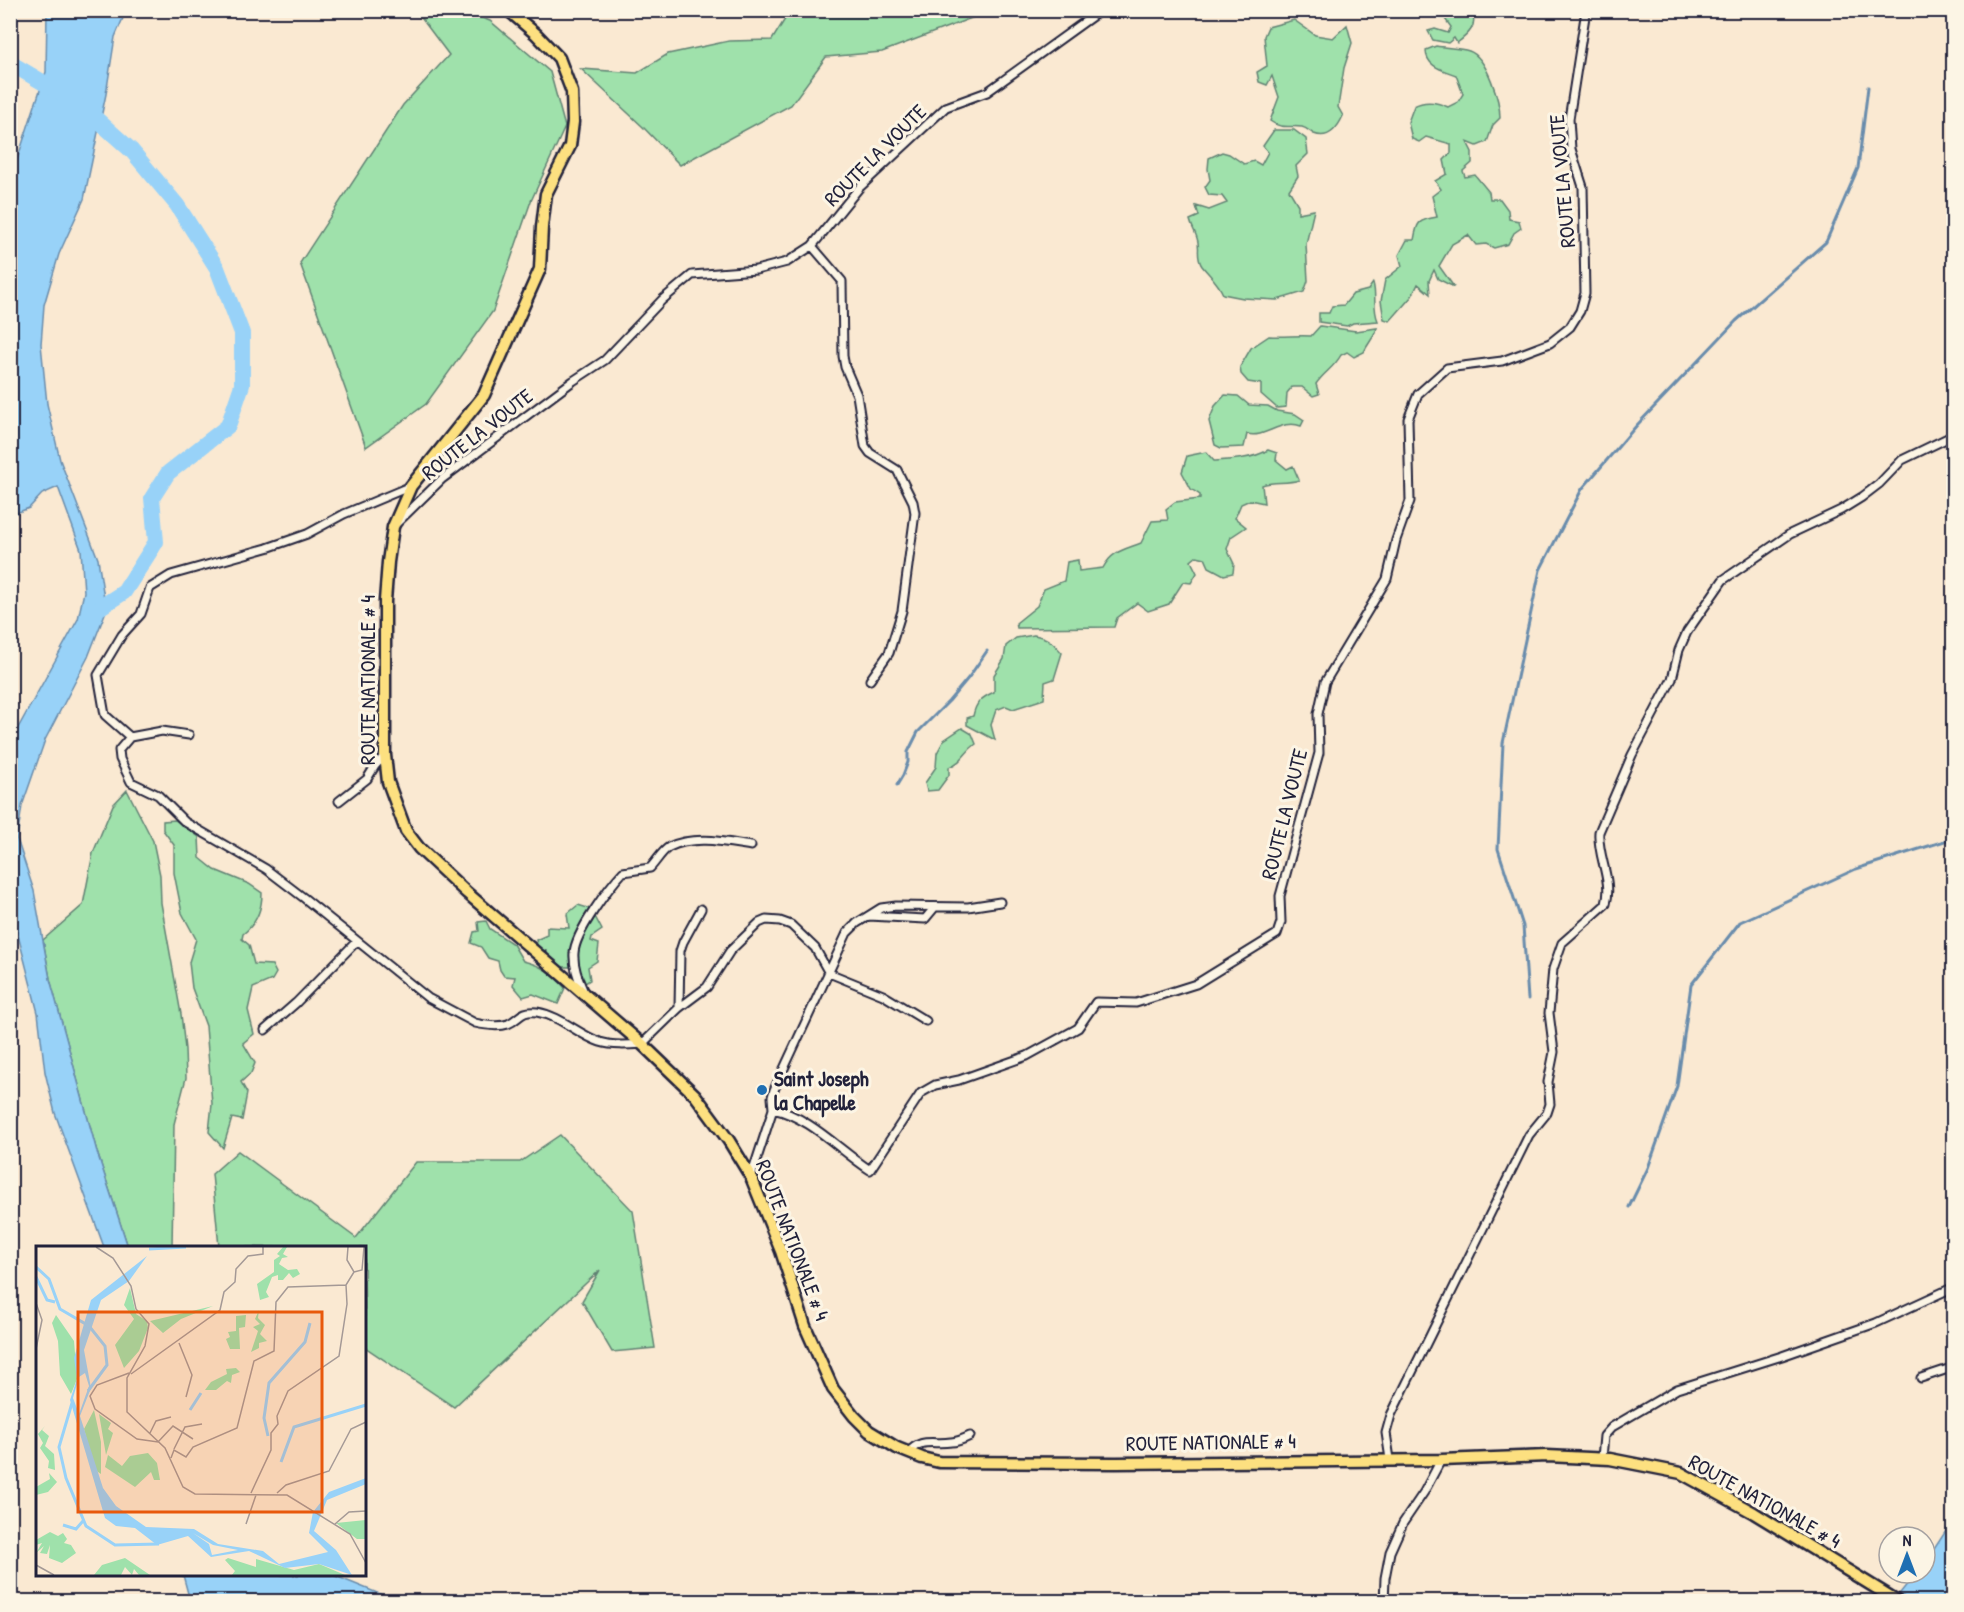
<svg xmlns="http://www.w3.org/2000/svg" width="1964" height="1612" font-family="'Patrick Hand',sans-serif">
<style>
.green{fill:#9fe1ab;stroke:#608273;stroke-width:1.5}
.water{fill:#98d2f8;stroke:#698cac;stroke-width:1.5}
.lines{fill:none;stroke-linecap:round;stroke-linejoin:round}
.stream{stroke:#698cac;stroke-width:3}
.river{stroke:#98d2f8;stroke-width:16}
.street-casing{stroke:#22223b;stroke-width:11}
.primary-casing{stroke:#22223b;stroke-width:15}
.street{stroke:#fcf5e5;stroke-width:7}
.primary{stroke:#fde080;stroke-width:10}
.poi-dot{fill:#1f6fb2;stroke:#fcf5e5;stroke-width:2}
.labels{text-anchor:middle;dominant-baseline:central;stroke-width:6;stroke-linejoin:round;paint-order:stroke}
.street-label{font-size:21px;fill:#22223b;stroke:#fcf5e5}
.poi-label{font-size:21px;font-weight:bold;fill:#22223b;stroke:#fcf5e5;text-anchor:start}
.inset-river{fill:none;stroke:#98d2f8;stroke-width:3}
.inset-road{fill:none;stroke:#a49996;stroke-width:1.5}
.view{fill:#e8590c;fill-opacity:0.15;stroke:#e8590c;stroke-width:3}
.inset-edge{fill:none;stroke:#22223b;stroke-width:3}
</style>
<rect width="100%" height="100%" fill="#fae9d2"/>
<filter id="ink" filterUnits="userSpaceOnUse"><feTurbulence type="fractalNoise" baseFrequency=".0167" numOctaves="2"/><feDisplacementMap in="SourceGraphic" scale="12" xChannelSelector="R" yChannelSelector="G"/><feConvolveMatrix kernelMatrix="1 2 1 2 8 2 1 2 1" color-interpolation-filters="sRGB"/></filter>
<g filter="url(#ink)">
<path class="green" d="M416,11H464L490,21L550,72L565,127L531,201L493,311L426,404L366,447L300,263L403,105L449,55Z
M790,11H990L882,52L826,57L791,105L680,165L643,127L581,69L637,73L668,54L729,41L772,40Z
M1448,11H1471C1479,25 1468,35 1457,43L1454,38L1448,43L1433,40L1428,31L1435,29L1448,33L1451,27L1443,16Z
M1294,20L1315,35L1333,38L1347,25L1352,43L1344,68L1338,107L1343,116C1338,127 1329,140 1314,134C1310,132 1307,128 1302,127C1289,125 1282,130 1270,121L1279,97L1272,76L1267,85L1259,82L1257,72L1267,66L1264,36L1268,27Z
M1436,46C1446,48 1459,48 1469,51C1487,57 1500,101 1500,118L1493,125L1487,142L1477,146L1467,142L1472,152V163L1463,171L1465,177L1475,175L1489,192L1490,199H1500L1508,210L1509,219L1519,221L1521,228L1514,233L1508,244L1494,248L1486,244L1476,245L1468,235L1452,244L1439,266L1454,287L1438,279L1434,270L1429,281L1430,294L1418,284L1412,296L1390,321L1384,319L1381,301L1385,280L1402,266L1399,255L1407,240H1414C1417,222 1418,220 1437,217L1432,196L1441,189L1435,181L1447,174L1444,160L1451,153V144L1426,137L1419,142L1412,139L1408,122L1414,106C1425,100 1437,102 1448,107L1458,102L1463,94L1456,75C1443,70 1426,67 1426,50Z
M1274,130H1294L1306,139L1308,154L1296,166L1298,176L1289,190L1298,205V213L1314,210L1306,244L1308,281L1304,292L1277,300L1243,298L1223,294C1218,282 1210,276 1202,266C1195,256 1201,248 1197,238C1195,231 1192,228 1190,220L1199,216L1196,206L1209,210L1227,203L1222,196L1209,195L1205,187L1210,180L1208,169L1209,158L1222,152L1229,154L1244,164L1254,161L1261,165L1268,152L1263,146Z
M1373,283C1377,296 1372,306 1378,321L1353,323L1347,326L1319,322V313H1329L1332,306L1344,305L1353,294L1368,290Z
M1320,326L1356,331L1377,328C1374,338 1368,343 1364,352L1354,357L1347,352L1341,355C1334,368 1324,372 1316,384L1319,394L1313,396L1302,387H1292L1287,393L1286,407L1277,408L1261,394V384L1248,382L1241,374L1240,367L1251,348L1269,336C1284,337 1297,335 1311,336Z
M1225,395L1238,396L1249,405L1268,406L1277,411L1295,414L1304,420L1301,426C1281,418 1266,439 1247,434L1244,447L1221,448L1215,445L1209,421L1215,406Z
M1268,450L1277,453L1276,460L1287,469L1293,466L1299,480C1286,484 1275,481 1262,485L1264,503L1250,500L1241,504L1235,518L1246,527L1231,537L1227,549L1234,564L1233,573L1224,575L1209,567L1205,558L1197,556L1191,561L1197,573L1191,583L1183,582L1169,604L1148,611L1137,603L1117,618L1114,627L1017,628L1016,623L1037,606L1044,589L1064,581L1067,562L1078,560L1079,571L1103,568C1112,551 1123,550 1141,543L1152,521L1168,520L1166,509L1175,502L1200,499V495L1191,489L1182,472L1187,456L1206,452L1214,461C1231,460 1253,459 1268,450Z
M1034,635C1047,637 1054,643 1062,653L1054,679L1045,682L1044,699L1013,709L1006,706L996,710L991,725L995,740L967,725V718L973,716C976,702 981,698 994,692V675L1004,659L1006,646L1016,638Z
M962,728L972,734L976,744C963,753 964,761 949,767V775L938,790L927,791L925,783L936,767L937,753L944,740Z
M127,790L153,841L160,875L161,903L181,1014L185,1049L186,1078L174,1124L172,1247H128L97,1152L50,979L43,940L83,905L93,853L113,805Z
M175,820L199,837L200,858L215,870L249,884L262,893C262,910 257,923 243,934L242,939L249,945L254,964L272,965L276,973L272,980L253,988L248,1010L254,1034L243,1043L255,1063L251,1073L241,1082L247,1093L242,1120L232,1118L223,1148L209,1132L212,1104L206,1026L192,988L189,962L196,939L182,913L174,873V845L163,830V821Z
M578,905L591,909L602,930L592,937L591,941L599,944L597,961L588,967L590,980L582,985L572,967H558L548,958L547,951L538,949L536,940L547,935V927L569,928L567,914Z
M486,921L490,929L513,944L523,961C541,965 553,974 565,988L558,1004L533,994L523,997L513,985L515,977L504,976L500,970L498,961L488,958L481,947L471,943L474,932L479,931L478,922Z
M560,1135L633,1211L655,1348L612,1352L582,1301L600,1270L454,1407L365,1347L364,1248L219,1247L212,1174L238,1151L356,1238L416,1162H520Z"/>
<path class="water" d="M47,11H126L115,37L106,94L84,199L59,254L44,305L41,344L47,404L60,460L98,559L106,611L88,657L45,740L22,806L17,839L34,891L50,979L97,1152L128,1247H104L55,1113L45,1072L38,1013L11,908L10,764L18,728L78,619L84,592L81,550L58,487L42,494L29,508L11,515V178L46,72Z
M1953,1520L1952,1601L1893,1602L1916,1573H1925V1563Z
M183,1575H333L397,1601H190Z"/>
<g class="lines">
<path class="stream" d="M897,785L903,775L908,762V752L918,732L949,701L969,677L987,651
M1528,999L1523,926L1498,849L1503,743L1540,570L1582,489L1637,425L1736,321L1826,242L1858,168L1868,87
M1629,1207L1648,1168L1677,1086L1691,985L1740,922L1856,869L1954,838"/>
<path class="river" d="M10,63L61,93
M83,107L132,151L177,205L217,268L242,333V385L228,426L168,473L152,498L156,542L124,592L96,610L89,617"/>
<g class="street-casing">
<path id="street" d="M812,246L842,281L843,356L845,367L857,395L865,446L870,453L897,470L913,502L915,513L902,611L889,653L870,680
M411,486L344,514L307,534L267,548L171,575L150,588L141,614L122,635L98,675L105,715L130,737L119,750L120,759L131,782L158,795L185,822L266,869L304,898L428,998L475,1023C484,1025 499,1027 508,1024C520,1019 520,1010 537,1012C561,1016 577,1034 600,1042C613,1046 628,1045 642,1044L679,1008L707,987L730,951L759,923L766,920L780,921L791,925L815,948L829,973L883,995L926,1021
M397,523L442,479L573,381L605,360L662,300L692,275L756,270L787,262L812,246L859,188L946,107L987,92L1101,10
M130,737L162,731L189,735
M339,801L367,779L375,766L385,755
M869,916L925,919L935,907
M583,990C578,979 573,966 574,953C575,933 609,887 623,872L650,868C656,862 662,851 669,847C694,835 725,842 751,846
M679,1008L680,951L683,942L701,909
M265,1030L296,1003L357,941
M773,1109L772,1097L774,1090L847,933L857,923L881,908L896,906L968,907L1000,902
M751,1177L773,1109C810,1117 839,1150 870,1170L921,1093L935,1085L959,1080L1027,1056L1078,1028L1096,1002L1136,1003L1196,984L1277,934L1281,922L1280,896L1319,753L1318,714L1325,682L1387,579L1396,540L1410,501L1408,419L1418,394L1447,368L1502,361L1550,343L1570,327L1580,311L1585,293L1583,187L1571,149L1569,119L1586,10
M1921,1378L1954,1367
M908,1453C921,1437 933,1445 951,1442C958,1442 964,1439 970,1436
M1602,1458L1604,1436L1612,1427L1677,1389L1782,1356L1876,1323L1954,1287
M1390,1459L1386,1433L1391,1415L1529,1135L1547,1113L1550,1104L1548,1082L1554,1052L1549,1013L1553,969L1562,943L1606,904C1613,880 1597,856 1599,832L1632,755L1672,679L1679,650L1687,632L1723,580L1790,534L1841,510L1862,497L1879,484L1902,460L1954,435
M1384,1602L1385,1578L1390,1552L1403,1523L1424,1492L1441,1460"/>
</g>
<g class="primary-casing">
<path id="primary" d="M508,10L536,34L559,58L572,92L573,122L570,146L546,194L542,227L540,269L484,395L411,486L393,527L388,562L385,601V755L388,782L406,831L419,848L467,893L642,1044L695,1095L729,1141L751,1177L781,1251L805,1326L833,1389L854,1416L869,1431L897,1448L922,1458L939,1462L1116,1463L1441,1460L1547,1456L1610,1459L1681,1473L1754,1513L1899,1602"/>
</g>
<use href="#street" class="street"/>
<use href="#primary" class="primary"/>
</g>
</g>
<circle class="poi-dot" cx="762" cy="1090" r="6"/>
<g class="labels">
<g class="street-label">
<text transform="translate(875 155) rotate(-45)">ROUTE LA VOUTE</text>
<text transform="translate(1562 181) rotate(-95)">ROUTE LA VOUTE</text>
<text transform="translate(477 434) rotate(-38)">ROUTE LA VOUTE</text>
<text transform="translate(367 680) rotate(-90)">ROUTE NATIONALE # 4</text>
<text transform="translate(1284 814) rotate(-76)">ROUTE LA VOUTE</text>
<text transform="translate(793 1240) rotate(69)">ROUTE NATIONALE # 4</text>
<text transform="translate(1211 1442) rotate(-1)">ROUTE NATIONALE # 4</text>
<text transform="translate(1765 1501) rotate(29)">ROUTE NATIONALE # 4</text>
</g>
<g class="poi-label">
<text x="774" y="1078">Saint Joseph<tspan x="774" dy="24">la Chapelle</tspan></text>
</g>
</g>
<g transform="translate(36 1246)">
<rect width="330" height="330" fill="#fae9d2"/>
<path d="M247,1H251L247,8L252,11L246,12L243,18L252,24L261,23L264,28L257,32L253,27L247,34H242V29L236,31L230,46L233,51L224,54L221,38L238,26V14L244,10L241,8ZM94,42L100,68L111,75L112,82L103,105L88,122L79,99L98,73L88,59ZM177,60L145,73L127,87L114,75ZM223,64L222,72L229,79L224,88L231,95L223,97V102L215,106L222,85L217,81L224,78L219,73ZM20,69L38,95L41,133L35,148L24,129L22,95L16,77ZM210,69L209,81L203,82L204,103H194L190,93L194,91L192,86L200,85V70ZM200,122L204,126L196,129L195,137L191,135L180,144H169L175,136L191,128L190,123ZM58,164L65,196V228L59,224L48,183ZM63,168L75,177L72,183L77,187L70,209ZM9,180L6,184L13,190L9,200L18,208L19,224L12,222L13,215L4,202L7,197L2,188ZM112,207L121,217L124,234H118L115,226L99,241L69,221L72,209L86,220L94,210ZM13,227L21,236L12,246L0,249V241L14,233ZM330,274V293H321L300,277ZM14,286L22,290L27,287L31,293L28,297L35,299L40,307L26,317L13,312L14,299L11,308L4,307L8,300L0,307L6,297L0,299V294ZM89,312L114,329H103L98,323L96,329L89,321L85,329H58L66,319ZM192,312L220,321V313L258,324L283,318L309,329H196L199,325L189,314Z" fill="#9fe1ab"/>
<path d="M111,10L93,35L65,54L48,104L55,142L44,170L67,242L80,260L110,281L158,283L182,298L227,305L243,318L292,306L273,287L277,266L293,246L330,232V238L291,254L278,285L300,304L316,329L283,318L249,322L213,305L175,311L152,290L121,299L99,282L80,280L69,272L34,154L41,133L38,112L55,54ZM49,127L53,140L43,168L37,152L43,131ZM157,287L177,299L202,304L176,309L173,298Z" fill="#98d2f8" fill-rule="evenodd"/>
<path class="inset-river" d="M113,3L150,1M0,21L13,33L24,63L53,80L69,100L71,119L52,145M0,31L11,54L19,56M36,157L23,201L30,232L50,280L79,299L123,298M154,164L165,147M232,190L228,172L233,137L269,96L274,77M245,216L258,181L330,159M27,279L40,283L47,275"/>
<path class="inset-road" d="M60,1L77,12L95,40L100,63L113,78L109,100L91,132V166L129,202L147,241L159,248L251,249L314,288L330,317M312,1L311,14L318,26M318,26L326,24L328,1M0,57L6,74L0,103M143,97L156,129L150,151M93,127L61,139L54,150L59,163L101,193L122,196L137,180L157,193M95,128L184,64L188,46L199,36L200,23L212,10L227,8V1M114,187L120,175L135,171M138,203L149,181L166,178M135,212L138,204L150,211L157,201L201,182L218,115L238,105L240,56L252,41L310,39L318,26M215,247L235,204V187L242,178L241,170L252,145L303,110L311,58L310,39M241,247L250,239L293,225L315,183L330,176M210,278L220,249M299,278L313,266L330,265M0,319L18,329"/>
<path class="view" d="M42,66H286V266H42Z"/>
<rect width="330" height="330" class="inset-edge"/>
</g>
<rect width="1964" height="1612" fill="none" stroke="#fcf5e5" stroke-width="36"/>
<rect x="18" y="18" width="1928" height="1576" fill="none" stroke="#22223b" stroke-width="2" filter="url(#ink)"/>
<g transform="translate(1907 1555)"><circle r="28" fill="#fcf5e5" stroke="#a5a1a1" stroke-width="1.5"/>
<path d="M0-4.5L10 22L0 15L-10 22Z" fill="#1f6fb2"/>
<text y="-9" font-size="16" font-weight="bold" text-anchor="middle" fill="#22223b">N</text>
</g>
</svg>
